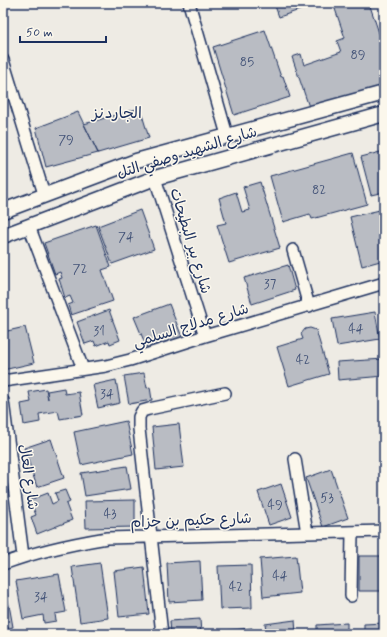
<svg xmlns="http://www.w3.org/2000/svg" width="387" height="637" font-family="Mynerve,'Playpen Sans Arabic',sans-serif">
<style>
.building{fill:#b9bcc3;stroke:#1b2f5e}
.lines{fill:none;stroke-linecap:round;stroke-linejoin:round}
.minor-casing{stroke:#1b2f5e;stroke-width:14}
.major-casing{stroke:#1b2f5e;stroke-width:17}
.minor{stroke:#fbf7ec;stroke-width:11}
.major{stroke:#fbf7ec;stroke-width:14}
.labels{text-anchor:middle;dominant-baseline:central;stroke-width:3;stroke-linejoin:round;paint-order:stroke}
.number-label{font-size:13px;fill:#425277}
.street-label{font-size:15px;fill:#1b2f5e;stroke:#fbf7ec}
.neighbourhood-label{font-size:16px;fill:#1b2f5e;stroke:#fbf7ec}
</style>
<rect width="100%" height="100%" fill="#eeebe4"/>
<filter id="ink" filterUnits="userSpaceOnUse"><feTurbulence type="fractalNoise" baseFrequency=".025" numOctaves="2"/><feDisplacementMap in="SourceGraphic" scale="8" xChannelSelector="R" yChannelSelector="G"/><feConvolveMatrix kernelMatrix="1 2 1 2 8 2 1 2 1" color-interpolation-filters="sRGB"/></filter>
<g filter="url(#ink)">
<path class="building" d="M274,3H320L279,17Z
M342,3H369L384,48V85L310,110L292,57L301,54L304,65L341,52L337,41L345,38L334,6Z
M265,30L281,77L283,76L290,97L234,115L213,47Z
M140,108L149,138L98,153L84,124Z
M78,112L98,153L46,167L36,128Z
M384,151V192L371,195L361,157Z
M353,153L367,204L312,219L310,214L283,222L270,176Z
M260,182L280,248L229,263L217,225L226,223L219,198L236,192L242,212L250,210L243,187Z
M384,209V260L362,266L350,217Z
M140,210L154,249L112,264L98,226Z
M96,225L111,267L102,270L113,301L71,315L68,305L73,303L70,296L65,298L59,279L62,278L60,272L55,274L44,243Z
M288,265L295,290L252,304L244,278Z
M169,304L182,337L147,348L134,317Z
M109,310L120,340L110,344L109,341L96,346L94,341L85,344L77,322Z
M375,312L380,339L337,346L332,319Z
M25,327L34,363L3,370V332Z
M310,328L316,330L329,374L289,386L277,347L303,339L301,334L305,329Z
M384,359V376L338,380L337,362Z
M144,373L147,388L150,387L152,400L129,404L124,376Z
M116,380L120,403L98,408L93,385Z
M64,388L65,394L79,392L83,415L60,419L58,411L39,414L40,422L24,425L21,404L31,402L29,392L46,389L48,399L47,391Z
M126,421L133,454L81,465L74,432Z
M179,424L184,467L156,470L152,427Z
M51,439L64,478L37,487L24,448Z
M127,466L131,489L85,496L81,473Z
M331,469L348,518L323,527L306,478Z
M281,484L292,517L269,525L258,492Z
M65,490L70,502L66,504L72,520L37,534L31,517L36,515L30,500L48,493L52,504L58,501L55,493Z
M135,500V527L86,528L85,501Z
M296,556L300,593L263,597L260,559Z
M359,556H384V591H359Z
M200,561L202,600L169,602L167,563Z
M100,563L108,618L80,622L72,567Z
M251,565L252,608L220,609L218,566Z
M144,567L149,614L119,617L114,571Z
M59,574L66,612L55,614L56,621L44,623L43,615L23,619L16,581Z
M3,588H6L13,627L3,629Z
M200,619L201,634H171L170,621Z
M295,620L296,634H267L265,624Z
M347,623V634H317V625Z
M384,623V634H364V624Z
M252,628L253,634H223V631Z"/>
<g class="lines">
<g class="minor-casing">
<path id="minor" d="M189,3L227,135
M3,60L44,194
M155,178L205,336
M29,226L83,369
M293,250L309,306
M3,381L106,366L130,360L205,336L384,283
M3,401L23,556
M295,459L307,533
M3,564C37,551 71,544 107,538L384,531
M351,596L352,532
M162,634L139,429V417L142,411L149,409L225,393"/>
</g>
<g class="major-casing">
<path id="major" d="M3,211L136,161L384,93
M3,236L155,178L384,114"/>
</g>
<use href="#minor" class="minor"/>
<use href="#major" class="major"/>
</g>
</g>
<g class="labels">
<g class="number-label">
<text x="358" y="55">89</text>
<text x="247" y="62">85</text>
<text x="66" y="140">79</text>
<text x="319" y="190">82</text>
<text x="126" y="237">74</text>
<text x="80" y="269">72</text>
<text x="270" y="284">37</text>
<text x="356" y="329">44</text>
<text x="99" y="331">31</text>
<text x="303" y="360">42</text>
<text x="107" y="394">34</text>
<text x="327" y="498">53</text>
<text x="275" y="505">49</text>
<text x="110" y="514">43</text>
<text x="280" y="576">44</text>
<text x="236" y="587">42</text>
<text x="41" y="597">34</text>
</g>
<g class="street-label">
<text transform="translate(187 153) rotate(-17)">شارع الشهيد وصفي التل</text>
<text transform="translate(190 241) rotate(73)">شارع بير البطيحات</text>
<text transform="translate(191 326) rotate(-17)">شارع مدلاج السلمي</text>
<text transform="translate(28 477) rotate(82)">شارع العال</text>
<text transform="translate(191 521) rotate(-2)">شارع حكيم بن حزام</text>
</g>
<g class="neighbourhood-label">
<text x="117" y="113">الجاردنز</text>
</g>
</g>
<rect width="387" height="637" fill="none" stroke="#fbf7ec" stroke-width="16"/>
<rect x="8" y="8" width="371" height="621" fill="none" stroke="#1b2f5e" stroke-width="1.5" filter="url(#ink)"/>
<path d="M20 36v6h86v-6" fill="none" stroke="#1b2f5e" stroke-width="2"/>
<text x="26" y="36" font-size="12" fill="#1b2f5e" stroke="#fbf7ec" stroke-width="3" paint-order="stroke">50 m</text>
</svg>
